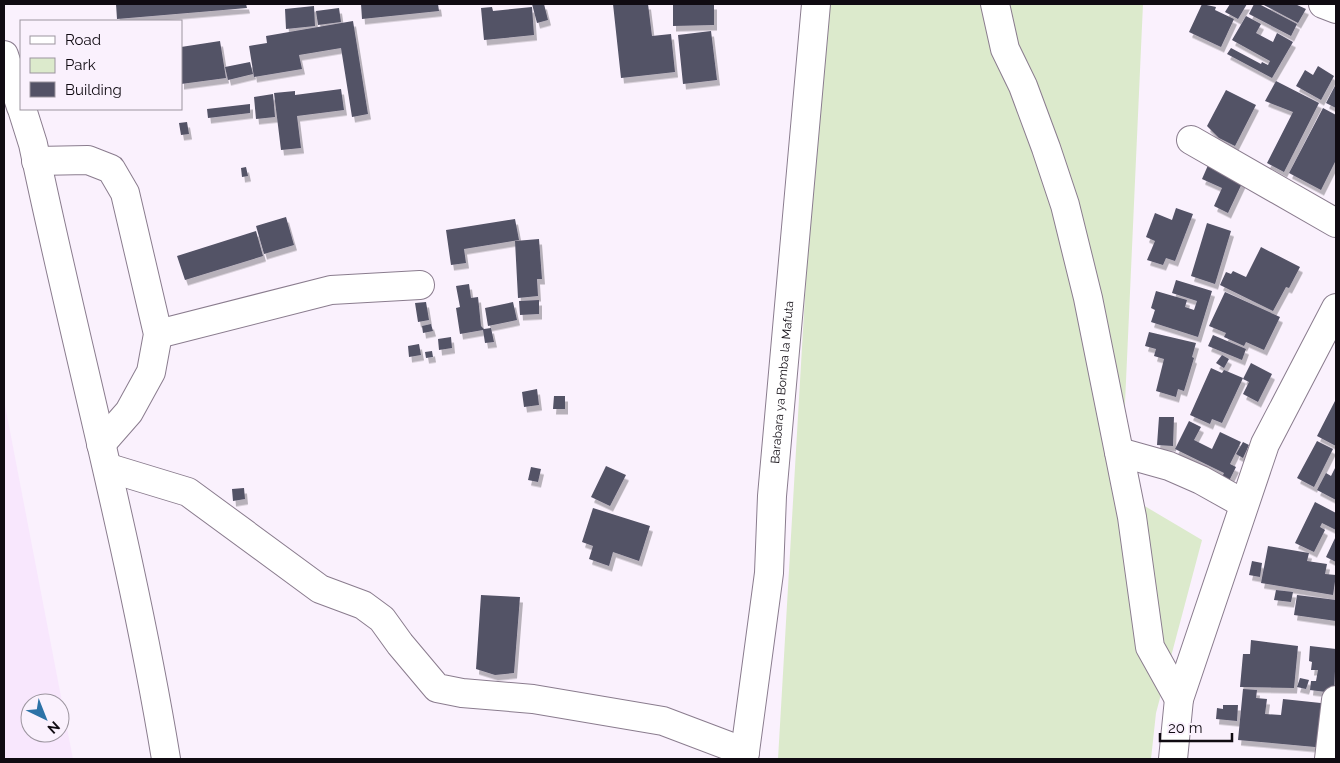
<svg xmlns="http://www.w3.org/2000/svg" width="1340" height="763" font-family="Raleway,sans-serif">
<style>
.built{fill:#f8e7fd;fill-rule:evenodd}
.green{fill:#dceacc}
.building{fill:#535266;filter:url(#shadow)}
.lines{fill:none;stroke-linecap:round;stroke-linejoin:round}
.minor-casing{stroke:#8a7c8e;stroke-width:30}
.highway-casing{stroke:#8a7c8e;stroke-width:30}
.minor{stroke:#fff;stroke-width:28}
.highway{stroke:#fff;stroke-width:28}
.labels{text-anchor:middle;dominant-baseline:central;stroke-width:5;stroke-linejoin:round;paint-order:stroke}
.street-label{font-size:12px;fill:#100b12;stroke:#faf1fd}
</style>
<defs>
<filter id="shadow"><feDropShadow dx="3" dy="5.5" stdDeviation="0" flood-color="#0004"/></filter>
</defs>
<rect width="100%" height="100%" fill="#faf1fd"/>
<path class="built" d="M4,400L73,759H4ZM30,703H60V733H30Z"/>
<path class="green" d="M822,4H1143L1121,492L1202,540L1156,713L1151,759H778Z"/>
<path class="building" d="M116,4H246L247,8L117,19Z
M361,4H438L439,11L362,19Z
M532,4H544L548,20L537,23Z
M613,4H648L652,36L671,34L675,72L621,78Z
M673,4H714V25L673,26Z
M1202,4L1216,7L1215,10L1234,19L1221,47L1189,32Z
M1230,4H1247L1238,19L1225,12Z
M1254,4H1259L1297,24L1291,36L1249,14Z
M1262,4H1295L1306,9L1298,23Z
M314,6L315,26L286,29L285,9Z
M492,7L493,11L532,7L534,35L484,40L481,8Z
M339,8L341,22L318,25L316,11Z
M1246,16L1261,24L1256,33L1273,42L1277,33L1293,42L1272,78L1227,54L1231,48L1261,64L1262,62L1268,65L1270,61L1232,40Z
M353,21L368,114L352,117L341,48L299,55L302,69L254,77L249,46L267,43L266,36Z
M711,31L717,80L683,84L678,35Z
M220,41L226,78L181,84V47Z
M250,62L253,74L228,80L225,67Z
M1318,66L1334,76L1321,100L1296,86L1305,70L1313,75Z
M1276,81L1319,103L1284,172L1267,163L1293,112L1265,101Z
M1336,84V108L1326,103Z
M341,89L344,110L297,116L301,148L281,150L274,93L295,91V95Z
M1226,90L1256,105L1235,146L1219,138L1207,126Z
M273,94L275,117L256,119L254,97Z
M250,104V113L208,118L207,109Z
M1323,108L1336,115V160L1321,190L1289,173Z
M187,122L189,134L181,135L179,123Z
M1209,163L1244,179L1228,213L1214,206L1222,188L1202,179Z
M246,167L248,176L242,177L241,168Z
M1176,208L1193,214L1175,261L1166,258L1163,265L1147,260L1155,241L1146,237L1155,213L1172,220Z
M286,217L294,245L264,254L256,226Z
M515,219L519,240L464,249L466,263L451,265L446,230Z
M1207,223L1231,231L1215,284L1191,276Z
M256,231L263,256L185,280L177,256Z
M539,239L542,279H537L538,296L518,298L515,241Z
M1261,247L1300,267L1289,288L1286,287L1273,311L1220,285L1226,272L1231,274L1233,271L1246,277Z
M1176,280L1212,291L1198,337L1151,322L1155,310L1151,308L1156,291L1187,300L1185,307L1194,310L1197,301L1172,293Z
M469,284L471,298L478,297L481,326L484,329L491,328L494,342L485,343L483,330L460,334L456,308L460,307L456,286Z
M1225,292L1280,317L1264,350L1246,342L1244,346L1224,337L1226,333L1209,326Z
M539,300V314L520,315L519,301Z
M426,302L429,320L418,322L415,303Z
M513,302L517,320L488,326L485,308Z
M431,324L433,331L423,333L422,326Z
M1149,332L1196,343L1192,357L1194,358L1184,391L1178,389L1176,397L1156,391L1164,359L1154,356L1156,349L1145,346Z
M1213,335L1246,349L1242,360L1208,346Z
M451,337L452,348L439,350L438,339Z
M419,344L421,355L409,357L408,346Z
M432,351L433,357L426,358L425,352Z
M1222,355L1229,359L1224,368L1216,363Z
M1251,363L1272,374L1258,402L1243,394L1249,382L1243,379Z
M1211,368L1222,373L1224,370L1243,378L1222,423L1212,419L1210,424L1190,415Z
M537,389L539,405L524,407L522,392Z
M554,396H565V409H553Z
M1336,399V446L1317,436Z
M1159,417H1174L1173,446L1157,445Z
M1189,421L1201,427L1194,440L1212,449L1220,432L1241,442L1230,464L1236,467L1229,481L1222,477L1224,473L1175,449Z
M1317,441L1333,449L1314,487L1297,478Z
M1243,442L1249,445L1243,458L1236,454Z
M606,466L626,475L610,506L591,497Z
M1336,466V500L1317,490L1326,473L1331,476Z
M531,467L541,469L538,482L528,480Z
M244,488L245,499L233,501L232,489Z
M1315,502L1336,513V530L1322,523L1320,527L1325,530L1314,552L1295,543Z
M593,508L650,526L639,561L613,552L609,566L589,559L593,546L582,542Z
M1336,536V562L1326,557Z
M1268,546L1309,553L1307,561L1327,564L1325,574L1336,575L1333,595L1261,583Z
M1252,561L1262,563L1260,577L1249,575Z
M1276,590L1293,592L1291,602L1274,600Z
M481,595L520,597L514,673L495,675L476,669Z
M1297,595L1336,600V621L1294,615Z
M1251,640L1298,646L1294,688L1240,687L1243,654H1250Z
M1310,646L1336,649L1334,693L1310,690L1311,681H1316L1318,670H1311L1312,662L1309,661Z
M1300,678L1309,680L1306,689L1297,687Z
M1243,689L1257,690L1256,698L1267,699L1265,714L1281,715L1283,699L1330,704L1326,748L1238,740Z
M1223,705H1238L1237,721L1216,719L1217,708L1223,709Z"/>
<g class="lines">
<g class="minor-casing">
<g id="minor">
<path d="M995,4L1005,49L1023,86L1046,148L1065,205L1088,298L1132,517L1150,647L1179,699"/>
<path d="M1323,4L1336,9"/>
<path d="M1191,140L1336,223"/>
<path d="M36,161L88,160L111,169L125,193L158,334L151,372L129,412L101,444"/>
<path d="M158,334L331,290L420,285"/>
<path d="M1119,452L1169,466L1201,480L1244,504"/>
<path d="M109,468L188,492L320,589L363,605L382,619L400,644L437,688L462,693L533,699L663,721L745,752"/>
<path id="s1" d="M744,759L769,573L772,496L816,4"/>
<path d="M1173,759L1179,699L1265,444L1336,308"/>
<path d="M1329,759L1336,700"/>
</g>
</g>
<g class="highway-casing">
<path id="highway" d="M4,55L21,107
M22,109L33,144C76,349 132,552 166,759"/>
</g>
<use href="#minor" class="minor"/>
<use href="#highway" class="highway"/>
</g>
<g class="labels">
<g class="street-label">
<text stroke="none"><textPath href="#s1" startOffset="379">Barabara ya Bomba la Mafuta</textPath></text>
</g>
</g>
<rect width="1340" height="763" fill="none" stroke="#100b12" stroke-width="10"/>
<rect x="20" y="20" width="162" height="90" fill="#faf1fd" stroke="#9c959f"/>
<rect x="30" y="36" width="25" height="8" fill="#ffffff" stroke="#9c959f"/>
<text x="65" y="45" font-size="15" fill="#100b12">Road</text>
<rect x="30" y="58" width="25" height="15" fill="#dceacc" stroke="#9c959f"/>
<text x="65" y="70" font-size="15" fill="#100b12">Park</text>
<rect x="30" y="82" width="25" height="15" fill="#535266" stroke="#9c959f"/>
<text x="65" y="95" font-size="15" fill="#100b12">Building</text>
<g transform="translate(45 718) rotate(137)"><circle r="24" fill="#faf1fd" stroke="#9c959f"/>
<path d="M0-4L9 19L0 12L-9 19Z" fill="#2c72a7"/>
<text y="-8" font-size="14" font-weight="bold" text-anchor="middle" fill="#100b12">N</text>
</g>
<path d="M1160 733v8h72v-8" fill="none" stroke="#100b12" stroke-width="2.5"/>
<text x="1168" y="733" font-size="15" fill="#100b12" stroke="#faf1fd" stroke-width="4" paint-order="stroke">20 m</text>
</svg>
